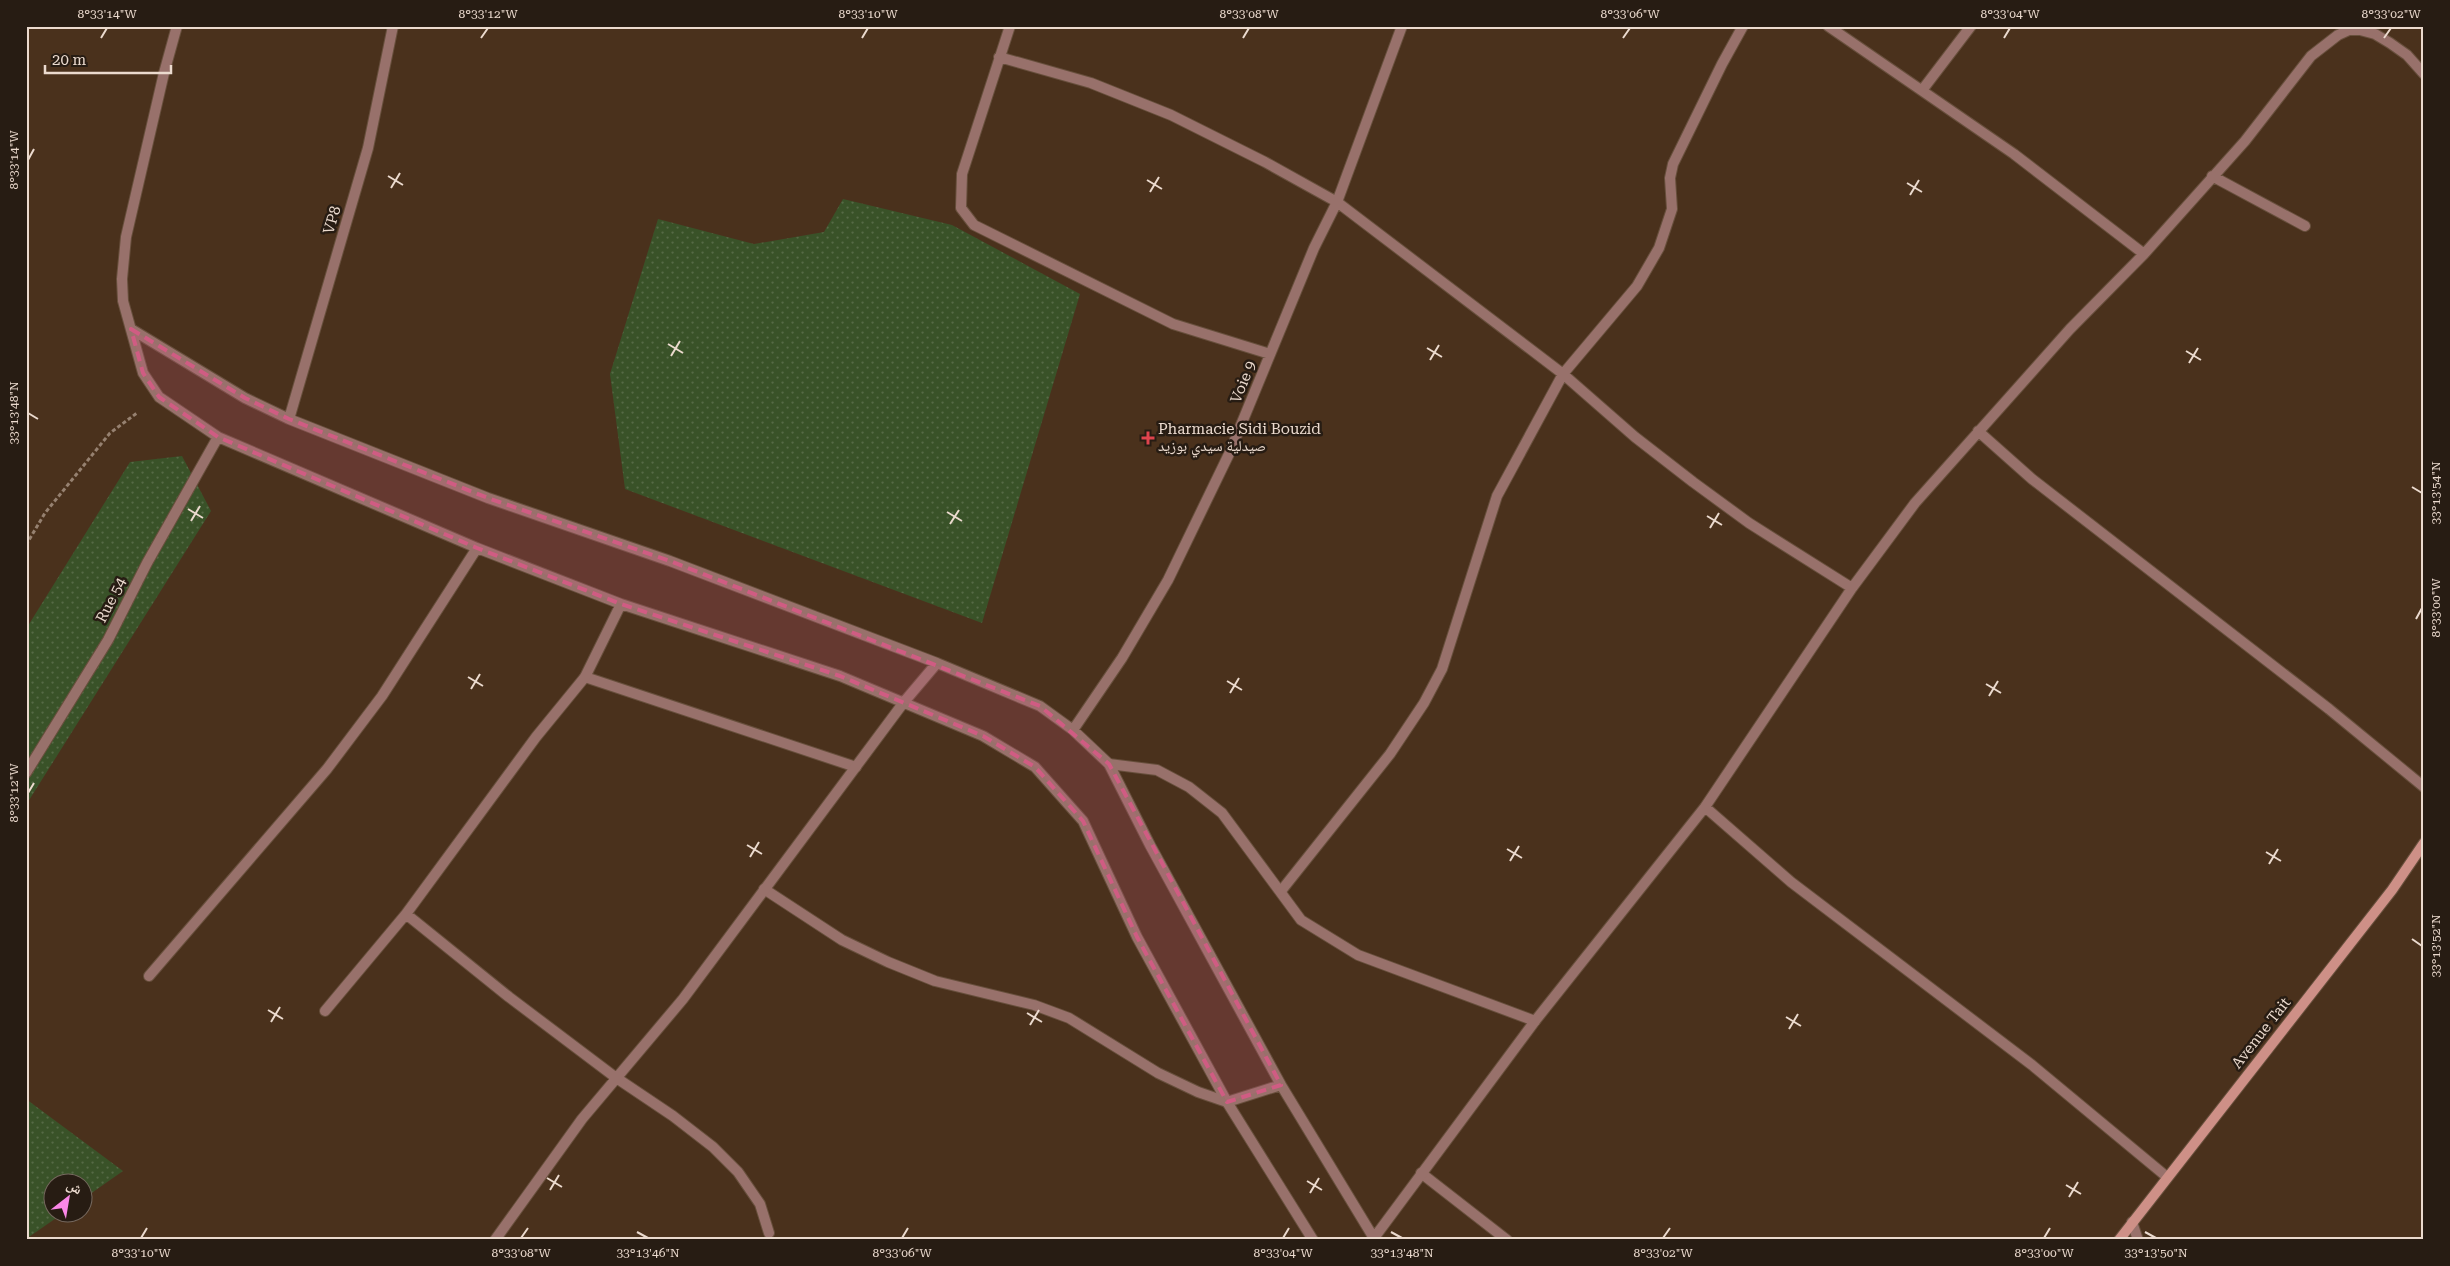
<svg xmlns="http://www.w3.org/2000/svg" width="2450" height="1266" font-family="'Roboto Serif','Noto Naskh Arabic',serif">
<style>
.grass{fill:url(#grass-dots)}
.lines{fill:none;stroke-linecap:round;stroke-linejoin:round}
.lane-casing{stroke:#674f3c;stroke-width:12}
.street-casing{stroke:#674f3c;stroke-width:12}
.secondary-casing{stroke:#674f3c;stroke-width:12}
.path{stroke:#968170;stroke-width:3;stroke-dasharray:4 2.5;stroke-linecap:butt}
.lane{stroke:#98716b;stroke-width:10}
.street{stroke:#98716b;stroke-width:10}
.secondary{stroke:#ce9087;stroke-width:10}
.marked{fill:#d05c83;fill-opacity:0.2;stroke:#d05c83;stroke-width:4;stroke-dasharray:10 6;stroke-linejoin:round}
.ticks{fill:none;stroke:#ebdace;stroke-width:2}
.health-dot{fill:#e0444e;stroke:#271c13;stroke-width:2}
.labels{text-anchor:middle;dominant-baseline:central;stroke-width:5;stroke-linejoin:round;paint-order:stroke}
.street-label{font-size:15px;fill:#ebdace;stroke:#271c13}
.poi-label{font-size:15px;fill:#ebdace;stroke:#271c13;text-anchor:start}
.neatline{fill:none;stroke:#ebdace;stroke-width:2}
.ticks-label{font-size:12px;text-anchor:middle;fill:#ebdace}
</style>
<defs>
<pattern id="grass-dots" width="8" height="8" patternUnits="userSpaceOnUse" patternTransform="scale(1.25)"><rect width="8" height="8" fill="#395228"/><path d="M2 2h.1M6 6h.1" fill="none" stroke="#566a46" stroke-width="1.8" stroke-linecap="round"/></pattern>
</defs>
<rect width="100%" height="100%" fill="#4a311c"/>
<path class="grass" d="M843,199L952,225L1080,294L982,623L625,489L610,374L658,219L754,244L824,232Z
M182,456L211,511L26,805V629L130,462Z
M26,1099L123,1171L83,1199L82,1184H52V1214H62L26,1239Z"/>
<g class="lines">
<g class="lane-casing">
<path id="lane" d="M585,677L856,767
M1109,764L1157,770L1189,787L1222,813L1301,920L1358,955L1535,1021
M764,889L842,940L888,962L935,981L1034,1005L1069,1018L1158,1073L1198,1092L1227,1102
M1421,1173L1507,1240"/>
</g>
<g class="street-casing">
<path id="street" d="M177,26L164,73L126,237L122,279L123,301L143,373L159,397L218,437L477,548L621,604L840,676L983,736L1035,767L1083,821L1137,937L1227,1102L1313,1240
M1010,26L962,174L961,208L974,225L1173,324L1270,354
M1828,26L2014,154L2144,254
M999,57L1091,83L1171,115L1265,162L1337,202L1563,374L1635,437L1693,482L1749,523L1852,588
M1923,89L1971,26
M2212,176L2305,226
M131,329L245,398L289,419L488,498L670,561L937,663L1040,706L1073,730L1109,764L1150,845L1281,1085L1375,1240
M289,419L368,148L393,26
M1978,431L2032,479L2329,709L2424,787
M1073,730L1122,658L1168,580L1229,454L1314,248L1337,202L1402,26
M26,773L108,640L147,563L218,437
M1705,807L1791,882L2032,1065L2167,1177
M1281,891L1390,754L1424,703L1442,669L1497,496L1563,374L1637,286L1659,248L1672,209L1670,178L1673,164L1722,64L1743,26
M406,914L509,997L615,1077L673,1116L713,1147L738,1172L760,1204L769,1233
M149,976L327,769L382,696L477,548
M325,1011L406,914L536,737L585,677L621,604
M1227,1102L1281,1085
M2132,1222L2138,1240
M1374,1238L1535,1021L1705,807L1852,588L1915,503L2070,329L2144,254L2245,141L2311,56L2338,35L2349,30H2360L2375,34L2390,43L2407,55L2424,74
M495,1240L582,1119L683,999L904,702L937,663"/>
</g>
<g class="secondary-casing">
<path id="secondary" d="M2119,1240L2392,890L2424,843"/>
</g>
<path class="path" d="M26,545L45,513L110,433L137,413"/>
<use href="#lane" class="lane"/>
<use href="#street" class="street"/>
<use href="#secondary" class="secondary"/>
</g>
<path class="marked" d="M131,329L245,398L289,419L488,498L670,561L1040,706L1109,764L1281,1085L1227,1102L1137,937L1083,821L1035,767L983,736L840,676L621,604L477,548L218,437L159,397L143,373Z"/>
<path class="ticks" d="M101,38L107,28M481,38L488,28M862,38L868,28M1243,38L1249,28M1623,38L1630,28M2004,38L2010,28M2384,38L2391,28M28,160L34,149M388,176L403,185M1147,180L1162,189M1907,183L1922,192M391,188L400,173M1150,192L1159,177M1910,195L1919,180M668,344L683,353M1427,348L1442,357M2186,351L2201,360M671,356L680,341M1430,360L1439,345M2189,363L2198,348M28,413L38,419M2412,487L2422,493M188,509L203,518M947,512L962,521M1707,516L1722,525M191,521L200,506M950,524L959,510M1710,528L1719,513M2416,619L2422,608M468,677L483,686M1227,681L1242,690M1986,684L2001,693M471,689L480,674M1230,693L1239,678M1989,696L1998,681M28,793L34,783M747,845L762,854M1507,849L1522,858M2266,852L2281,861M750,857L759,842M1510,861L1519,846M2269,864L2278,849M2412,939L2422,946M268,1010L283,1019M1027,1013L1042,1022M1786,1017L1801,1026M271,1022L280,1007M1030,1025L1039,1010M1789,1029L1798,1014M547,1178L562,1187M1307,1181L1322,1190M2066,1185L2081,1194M550,1190L559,1175M1310,1193L1319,1178M2069,1197L2078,1182M637,1232L648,1238M1391,1232L1402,1238M2145,1232L2156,1238M141,1238L147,1228M521,1238L528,1228M902,1238L908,1228M1283,1238L1289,1228M1663,1238L1670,1228M2044,1238L2050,1228"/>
<path class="health-dot" d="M1145.5 430.5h5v5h5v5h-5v5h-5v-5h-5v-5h5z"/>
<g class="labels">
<g class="street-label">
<text transform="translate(332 220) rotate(-74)">VP8</text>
<text transform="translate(1243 382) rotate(-68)">Voie 9</text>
<text transform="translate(111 600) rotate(-63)">Rue 54</text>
<text transform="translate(2261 1033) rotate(-52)">Avenue Tait</text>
</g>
<g class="poi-label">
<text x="1158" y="429">Pharmacie Sidi Bouzid<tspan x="1158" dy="17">صيدلية سيدي بوزيد</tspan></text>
</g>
</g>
<rect width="2450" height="1266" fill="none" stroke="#271c13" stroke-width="55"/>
<g transform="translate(68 1198) rotate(31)"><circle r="24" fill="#271c13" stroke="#75685e"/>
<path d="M0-4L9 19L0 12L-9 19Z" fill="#fa87e7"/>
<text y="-8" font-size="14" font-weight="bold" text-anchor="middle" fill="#ebdace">ش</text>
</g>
<path d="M45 65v8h126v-8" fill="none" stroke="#ebdace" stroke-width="2.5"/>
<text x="52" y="65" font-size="15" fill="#ebdace" stroke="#271c13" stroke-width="4" paint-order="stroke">20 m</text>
<rect x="28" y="28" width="2394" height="1210" class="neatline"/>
<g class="ticks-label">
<text x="107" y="18">8°33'14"W</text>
<text x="488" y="18">8°33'12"W</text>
<text x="868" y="18">8°33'10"W</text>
<text x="1249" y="18">8°33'08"W</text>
<text x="1630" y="18">8°33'06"W</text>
<text x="2010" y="18">8°33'04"W</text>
<text x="2391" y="18">8°33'02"W</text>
<text transform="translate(14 160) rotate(-90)" y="4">8°33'14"W</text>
<text transform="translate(14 413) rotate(-90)" y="4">33°13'48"N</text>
<text transform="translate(2436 493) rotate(-90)" y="4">33°13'54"N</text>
<text transform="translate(2436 608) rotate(-90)" y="4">8°33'00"W</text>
<text transform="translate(14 793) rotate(-90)" y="4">8°33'12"W</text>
<text transform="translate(2436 946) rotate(-90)" y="4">33°13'52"N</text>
<text x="141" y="1257">8°33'10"W</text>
<text x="521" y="1257">8°33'08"W</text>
<text x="648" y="1257">33°13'46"N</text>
<text x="902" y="1257">8°33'06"W</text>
<text x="1283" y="1257">8°33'04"W</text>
<text x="1402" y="1257">33°13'48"N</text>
<text x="1663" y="1257">8°33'02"W</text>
<text x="2044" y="1257">8°33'00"W</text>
<text x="2156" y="1257">33°13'50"N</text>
</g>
</svg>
